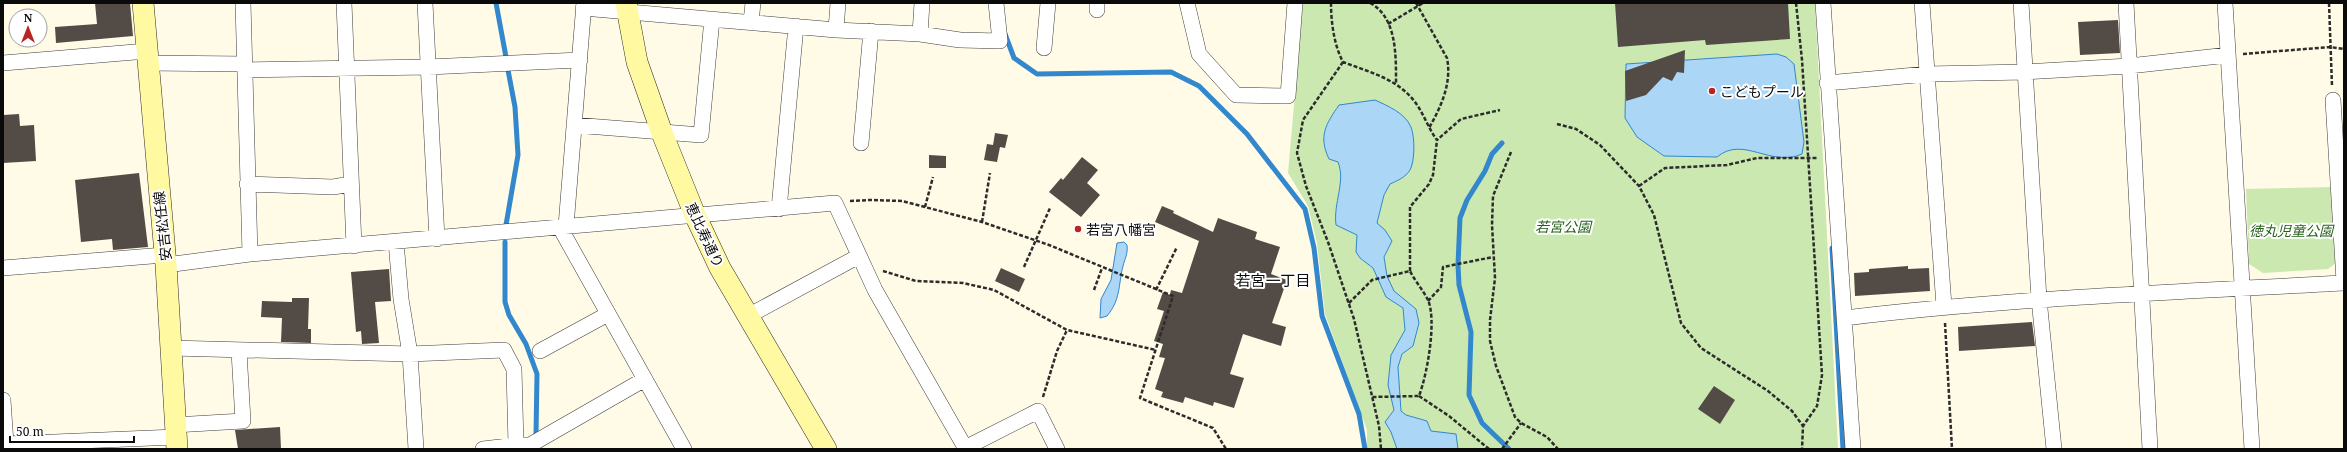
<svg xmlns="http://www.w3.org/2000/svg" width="2347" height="452" font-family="'Noto Serif','Noto Sans JP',serif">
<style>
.green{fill:#cbe8b1}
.water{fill:#abd6f6;stroke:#3287cd}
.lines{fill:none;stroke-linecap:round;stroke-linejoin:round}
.stream{stroke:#3287cd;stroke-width:5}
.building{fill:#524b46}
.street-casing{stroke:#3d3d3d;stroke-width:16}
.secondary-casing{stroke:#2c2c2c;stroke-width:22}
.path{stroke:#2c2c2c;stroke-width:2.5;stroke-dasharray:4 2;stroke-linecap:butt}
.street{stroke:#fff;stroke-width:15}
.secondary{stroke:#fff9a1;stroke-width:21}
.poi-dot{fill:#b92323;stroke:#fff;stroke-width:1.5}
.labels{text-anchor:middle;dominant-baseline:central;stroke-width:4;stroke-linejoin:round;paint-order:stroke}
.poi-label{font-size:14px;fill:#0a0a0a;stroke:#fff;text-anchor:start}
.street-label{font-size:14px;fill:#0a0a0a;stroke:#fff}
.park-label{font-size:14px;font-style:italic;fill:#26601b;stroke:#fff}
.neighbourhood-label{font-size:15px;fill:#0a0a0a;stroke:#fff}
</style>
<rect width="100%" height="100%" fill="#fffbe6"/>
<path class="green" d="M1303,3H1815L1838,449H1367V430L1325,314L1317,243L1308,206L1288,173Z
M2332,187L2336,263L2328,269L2263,273L2249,264L2246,189Z"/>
<path class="water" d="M1777,54L1786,57L1794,64L1804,142L1802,154C1771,168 1743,135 1717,157L1664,156L1637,137L1625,118L1626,64Z
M1375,100C1388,106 1405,113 1411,127C1415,137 1415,161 1410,170C1406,177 1397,181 1390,184L1384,195L1377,223L1385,230L1392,241L1384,257L1387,276L1394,291L1416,309L1419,323L1413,346L1402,354L1398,367L1401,411L1406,415L1427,421L1431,431L1456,434L1458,449H1397L1391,432L1385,422L1394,410L1388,385L1391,355L1405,330L1403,308L1386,297L1373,268L1360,258L1356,252L1357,235L1336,225C1333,203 1346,182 1338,162L1329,159C1318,136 1326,124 1339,105Z
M1124,242L1127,245C1128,254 1125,258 1123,266C1118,286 1121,299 1107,316L1100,318L1101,299L1111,280L1117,243Z"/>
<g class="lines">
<path class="stream" d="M496,3L506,57
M1005,34L1014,58L1037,74L1171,72L1199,86L1247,134L1305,209L1314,248L1322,316L1359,414L1365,449
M1502,143L1492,154L1485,171L1467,200L1460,218L1458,265L1459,285L1471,332L1469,395L1482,423L1509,449
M506,225L518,155L515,107L508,70
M505,242V302L509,315L526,344L537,374L536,434
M1832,248L1843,449"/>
</g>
<path class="building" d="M95,3H130L133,36L56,43L55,27L97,24Z
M1615,3H1788L1790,39L1706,45L1705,40L1618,47Z
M2118,20L2120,53L2080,55L2078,22Z
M1685,50L1684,73L1677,72L1672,81L1663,77L1646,95L1626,101L1625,71Z
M19,114L20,126L34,125L36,161L3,163V115Z
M995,133L1008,135L1005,148L1000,147L997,162L984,160L987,144L993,145Z
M929,155L946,156V168H929Z
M1082,157L1098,170L1087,183L1100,195L1081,217L1049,192L1061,178L1063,180Z
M139,173L148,247L113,250L112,239L81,242L75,180Z
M1162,206L1174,211L1173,213L1213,232L1218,218L1257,232L1255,239L1280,247L1271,274L1287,280L1272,323L1286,327L1281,346L1243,334L1230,374L1244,378L1234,408L1214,402L1213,406L1185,397L1183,403L1161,397L1163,392L1155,389L1165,358L1159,357L1163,344L1154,341L1164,311L1157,309L1163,292L1170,295L1171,290L1182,293L1199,241L1155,222Z
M1908,266V269L1929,268L1930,291L1855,296L1854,273L1869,272V269Z
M1001,268L1025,279L1019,292L995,281Z
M389,269L391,301L375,302L379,343L362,344L361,331L356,332L351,272Z
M292,298H309L308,329H311V343L281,342L282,318L261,317L262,301L292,302Z
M2032,322L2035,346L1959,351L1958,327Z
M1714,386L1735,400L1720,424L1698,409Z
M280,427L281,449H238L235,430Z"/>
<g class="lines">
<g class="street-casing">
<path id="street" d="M243,3L250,254
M344,3L354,246
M425,3L437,239
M584,3L566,226L563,233L684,449
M1187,3L1199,54L1236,95L1288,96L1295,3
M1823,3L1853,449
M1922,3L1944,306
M2021,3L2039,299L2054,449
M2126,3L2150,449
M2225,3L2252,449
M583,8L836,30L920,34L960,40L1000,41L996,3
M1097,10V3
M751,22L753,3
M836,30L838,3
M920,34L922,3
M1044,48L1048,3
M3,63L147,51
M147,63L245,64
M245,70L428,67L580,60
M1827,83L1927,74L2025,72L2129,66L2228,55
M2333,100L2344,281
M574,125L701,135L712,19
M861,143L871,31
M247,184L333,187L351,184
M779,209L796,26
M396,242L401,299L410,354L416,449
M166,265L250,254L835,203L875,290L966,449
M3,268L164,255
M748,316L859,256
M1845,318C2011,298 2177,292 2344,283
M170,348L410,354L504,350L514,369L516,445L483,449
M540,351L608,314
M3,400L6,444L176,437
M174,425L243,421L239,351
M516,445H530L645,379
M965,448L1038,411L1057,449"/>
</g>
<g class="secondary-casing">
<path id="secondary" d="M143,3L166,265L177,449
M626,3L637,62L662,133L695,215L720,268L826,449"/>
</g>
<path class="path" d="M1331,3C1331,22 1334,45 1343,62C1369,72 1398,79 1415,102C1424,114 1428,128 1437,140L1461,119L1500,110
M1370,3C1397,17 1396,56 1396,83
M1416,3L1447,58C1452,83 1441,107 1429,128
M1796,3L1802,60L1822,375L1817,406L1803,426
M2329,3L2332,86
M1388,24L1423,3
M2243,54L2330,47L2344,49
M1343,62L1303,120L1297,153L1306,186L1328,242L1354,319L1379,426L1381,449
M1557,124L1576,129L1600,145L1639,186L1654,215L1681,323L1701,348L1768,391L1792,411L1803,426L1802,449
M1511,152L1493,196L1492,225L1495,278L1490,320V341L1496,366L1515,417L1521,423L1547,437L1558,449
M1639,186L1665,168L1727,165L1757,158H1818
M850,201L870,200L902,201L982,222L1049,245L1173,296L1140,398L1213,428L1226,449
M925,207L933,177
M982,222L990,173
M1024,267L1050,208
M883,271L916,281L963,283L994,290L1067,330L1156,350
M1410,271V207L1429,184L1433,175L1437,140
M1094,290L1102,268
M1156,290L1177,247
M1428,301L1441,287L1443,267L1493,257
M1349,303L1372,280L1410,271C1415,281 1423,290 1428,300C1437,321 1427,375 1419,396L1372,397
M1945,323L1952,449
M1419,396L1449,416L1489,449
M1043,397L1057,351L1067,330
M1502,449L1521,423"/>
<use href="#street" class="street"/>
<use href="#secondary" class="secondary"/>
</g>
<g class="poi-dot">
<circle cx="1712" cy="91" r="4"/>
<circle cx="1078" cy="229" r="4"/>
</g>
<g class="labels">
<g class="poi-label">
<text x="1720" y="91">こどもプール</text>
<text x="1086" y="229">若宮八幡宮</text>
</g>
<g class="street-label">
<text transform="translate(162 226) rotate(-96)">安吉松任線</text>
<text transform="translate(705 235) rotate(65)">恵比寿通り</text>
</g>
<g class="park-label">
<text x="1563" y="226">若宮公園</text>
<text x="2291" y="230">徳丸児童公園</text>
</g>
<g class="neighbourhood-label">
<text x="1273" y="280">若宮一丁目</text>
</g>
</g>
<rect width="2347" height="452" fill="none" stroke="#0a0a0a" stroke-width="8"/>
<g transform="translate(28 28)"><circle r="19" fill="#ffffff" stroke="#9d9d9d"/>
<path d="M0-3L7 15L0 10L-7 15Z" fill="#b92323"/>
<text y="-6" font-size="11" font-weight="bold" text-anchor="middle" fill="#0a0a0a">N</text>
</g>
<path d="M10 436v6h124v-6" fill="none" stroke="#0a0a0a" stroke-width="2"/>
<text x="16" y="436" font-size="12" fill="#0a0a0a" stroke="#ffffff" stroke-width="3" paint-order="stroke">50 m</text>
</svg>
